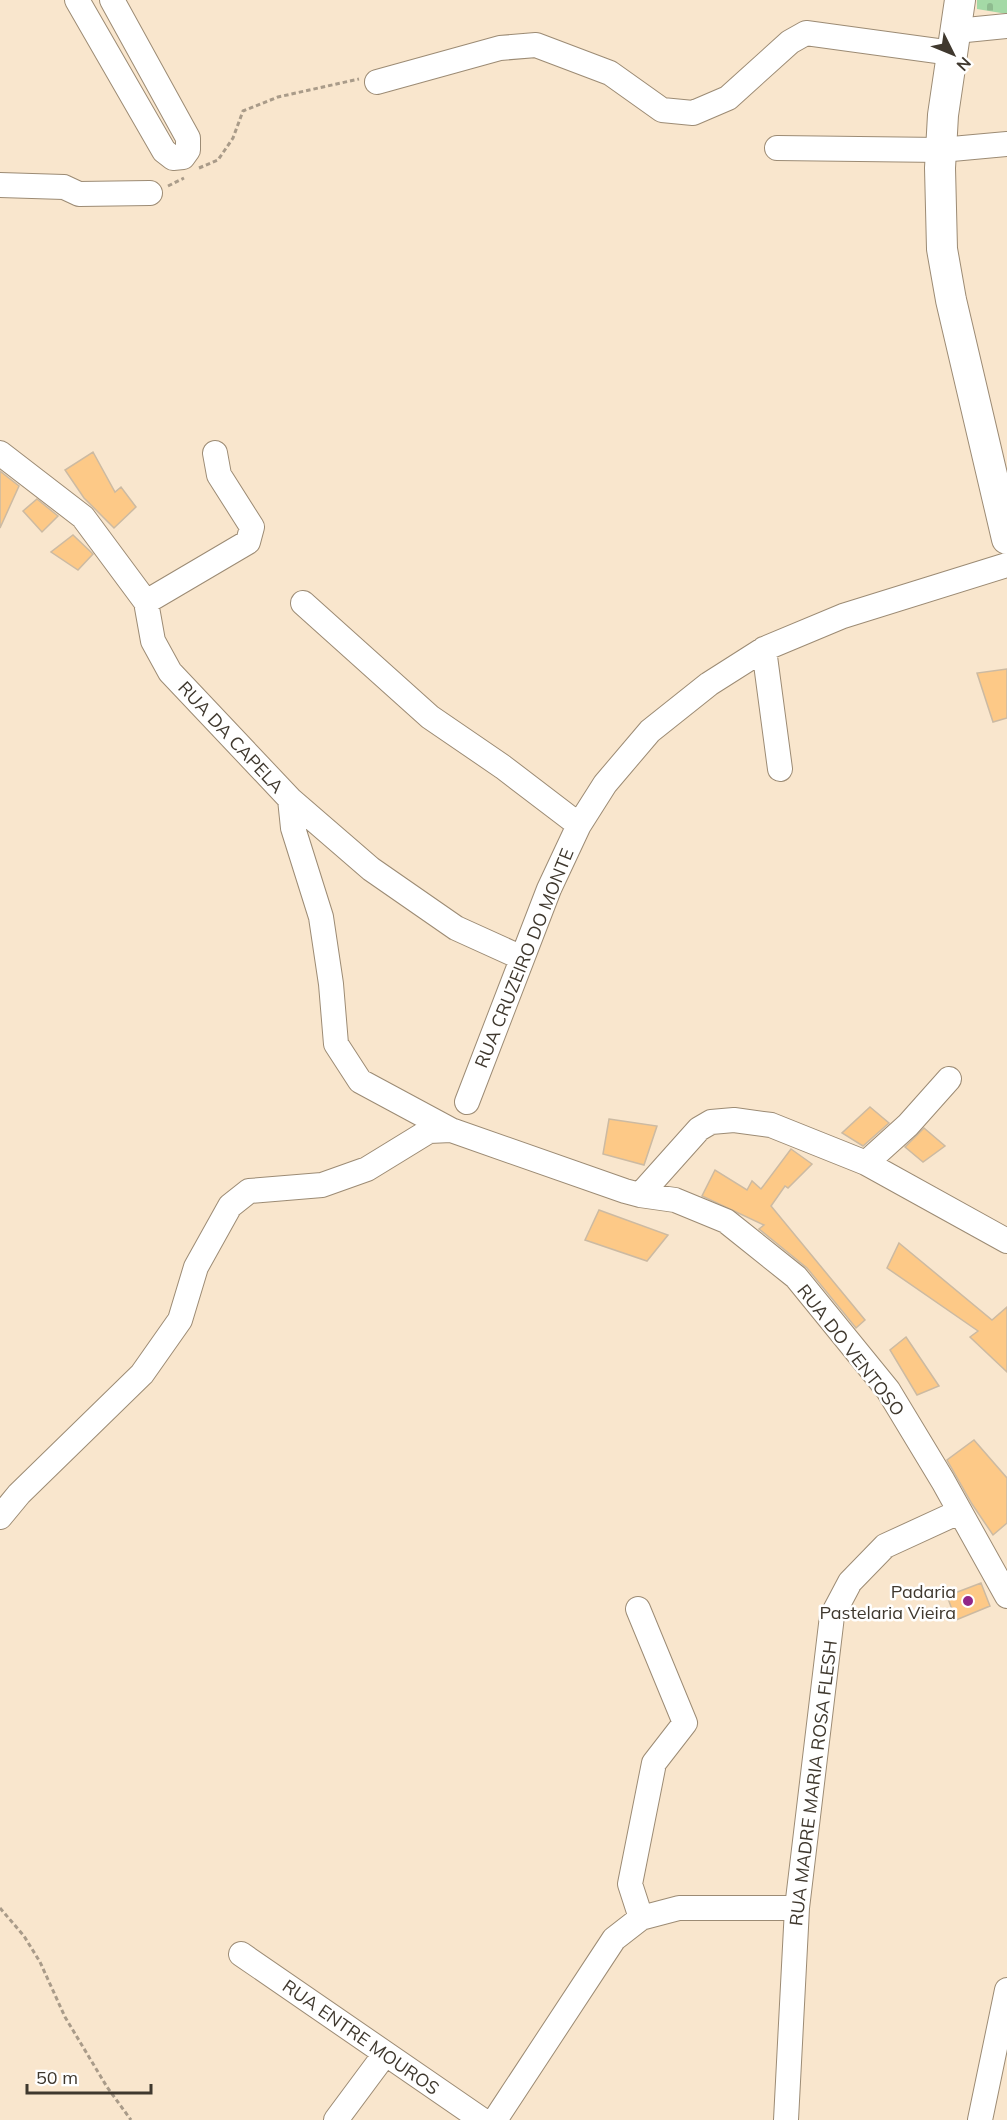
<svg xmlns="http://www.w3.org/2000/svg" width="1007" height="2120" font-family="Mulish,sans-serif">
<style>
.cemetery{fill:url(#cemetery-stones)}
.building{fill:#fdc987;stroke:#ccbaa2;stroke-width:1.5}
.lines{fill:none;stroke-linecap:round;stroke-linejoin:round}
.minor-casing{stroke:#9c8b74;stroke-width:26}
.major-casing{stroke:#9c8b74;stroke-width:32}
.path{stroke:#a99b89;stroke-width:3;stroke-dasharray:4.5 3;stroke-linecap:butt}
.minor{stroke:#fff;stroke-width:24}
.major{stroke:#fff;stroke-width:30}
.poi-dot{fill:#922688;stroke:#fff;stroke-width:2}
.labels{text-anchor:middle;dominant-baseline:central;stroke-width:5;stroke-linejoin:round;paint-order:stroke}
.street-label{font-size:18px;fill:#3f382e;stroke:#fff}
.poi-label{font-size:18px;fill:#3f382e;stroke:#fff;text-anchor:end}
</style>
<defs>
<pattern id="cemetery-stones" width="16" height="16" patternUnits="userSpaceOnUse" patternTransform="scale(1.5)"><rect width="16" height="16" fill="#a4d9a6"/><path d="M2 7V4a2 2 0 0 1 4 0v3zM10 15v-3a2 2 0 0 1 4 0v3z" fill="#8ebb8f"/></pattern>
</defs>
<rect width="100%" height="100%" fill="#f9e6cd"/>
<path class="cemetery" d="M977,0H1007V14L977,9Z"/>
<path class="building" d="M93,452L115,492L121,487L136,507L114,528L84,498L65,470Z
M0,471L19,486L0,528Z
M37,499L58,516L42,532L23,511Z
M73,535L93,554L78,570L51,552Z
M1007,669V718L993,722L977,673Z
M870,1107L889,1123L863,1146L842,1133Z
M609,1119L657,1126L644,1165L603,1154Z
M924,1128L945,1146L923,1162L905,1147Z
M791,1149L812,1164L788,1188L785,1186L771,1206L865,1320L856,1328L807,1268L759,1229L764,1225L702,1196L715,1170L747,1190L752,1181L761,1189Z
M599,1210L668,1235L647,1261L585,1240Z
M899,1243L992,1320L1007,1307V1372L970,1337L978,1331L887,1268Z
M906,1337L939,1386L917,1395L890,1350Z
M974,1440L1007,1478V1523L993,1535L972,1504L947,1460Z
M981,1583L990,1606L956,1620L947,1596Z"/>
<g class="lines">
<g class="minor-casing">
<path id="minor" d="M77,0L164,151L173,158L183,157L188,150V138L112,0
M956,31L1007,26
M377,82L500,48L536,45L610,73L662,110L693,113L728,98L790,42L806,33L952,53
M777,148L941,150L1007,144
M0,185L64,187L79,194L150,193
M0,453L83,517L146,602L153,641L170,672L290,799L293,828L321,917L331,984L336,1044L360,1081L451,1130L625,1191L640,1195L675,1200L726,1221L796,1277L888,1390L943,1481L1007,1596
M146,602L248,542L252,527L219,475L215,453
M303,603L430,717L503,767L579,825
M764,649L780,769
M290,799L371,869L456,928L522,958
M467,1102L549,889L579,825L605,784L650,731L709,684L764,649L843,616L1007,565
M866,1163L908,1125L949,1079
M640,1195L699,1129L711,1122L734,1120L771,1125L866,1163L1007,1241
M0,1517L19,1494L142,1374L180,1320L196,1267L230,1206L249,1191L322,1185L367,1169L429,1131L451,1130
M638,1609L685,1723L654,1763L630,1884L641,1918
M241,1954L482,2120
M336,2120L385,2054
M495,2120L614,1939L641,1918L679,1908H797
M786,2120L797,1908L832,1616L850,1582L885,1546L959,1512
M980,2120L1007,1990"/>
</g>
<g class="major-casing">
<path id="major" d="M960,0L943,115L940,168L942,249L951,300L1007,539"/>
</g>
<path class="path" d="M199,168L218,160L233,138L243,111L278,97L359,79
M168,186L184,178
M0,1908L24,1936L40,1962L65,2017L107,2087L131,2120"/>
<use href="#minor" class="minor"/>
<use href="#major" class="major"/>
</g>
<circle class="poi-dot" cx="968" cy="1601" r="6"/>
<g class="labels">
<g class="street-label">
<text transform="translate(231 737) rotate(47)">RUA DA CAPELA</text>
<text transform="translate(524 958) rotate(-68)">RUA CRUZEIRO DO MONTE</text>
<text transform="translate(851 1350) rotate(52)">RUA DO VENTOSO</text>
<text transform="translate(813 1783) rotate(-83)">RUA MADRE MARIA ROSA FLESH</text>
<text transform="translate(361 2037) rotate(35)">RUA ENTRE MOUROS</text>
</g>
<g class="poi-label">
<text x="956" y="1591">Padaria<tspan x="956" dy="21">Pastelaria Vieira</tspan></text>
</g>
</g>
<g transform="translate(953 54) rotate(133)" stroke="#ffffff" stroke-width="4.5" paint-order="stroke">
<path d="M0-4.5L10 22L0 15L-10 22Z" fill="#3f382e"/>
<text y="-9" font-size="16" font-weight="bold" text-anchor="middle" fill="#3f382e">N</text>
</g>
<path d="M27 2084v9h124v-9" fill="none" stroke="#3f382e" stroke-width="3"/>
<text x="36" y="2084" font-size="18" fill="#3f382e" stroke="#ffffff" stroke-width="4.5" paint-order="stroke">50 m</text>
</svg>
